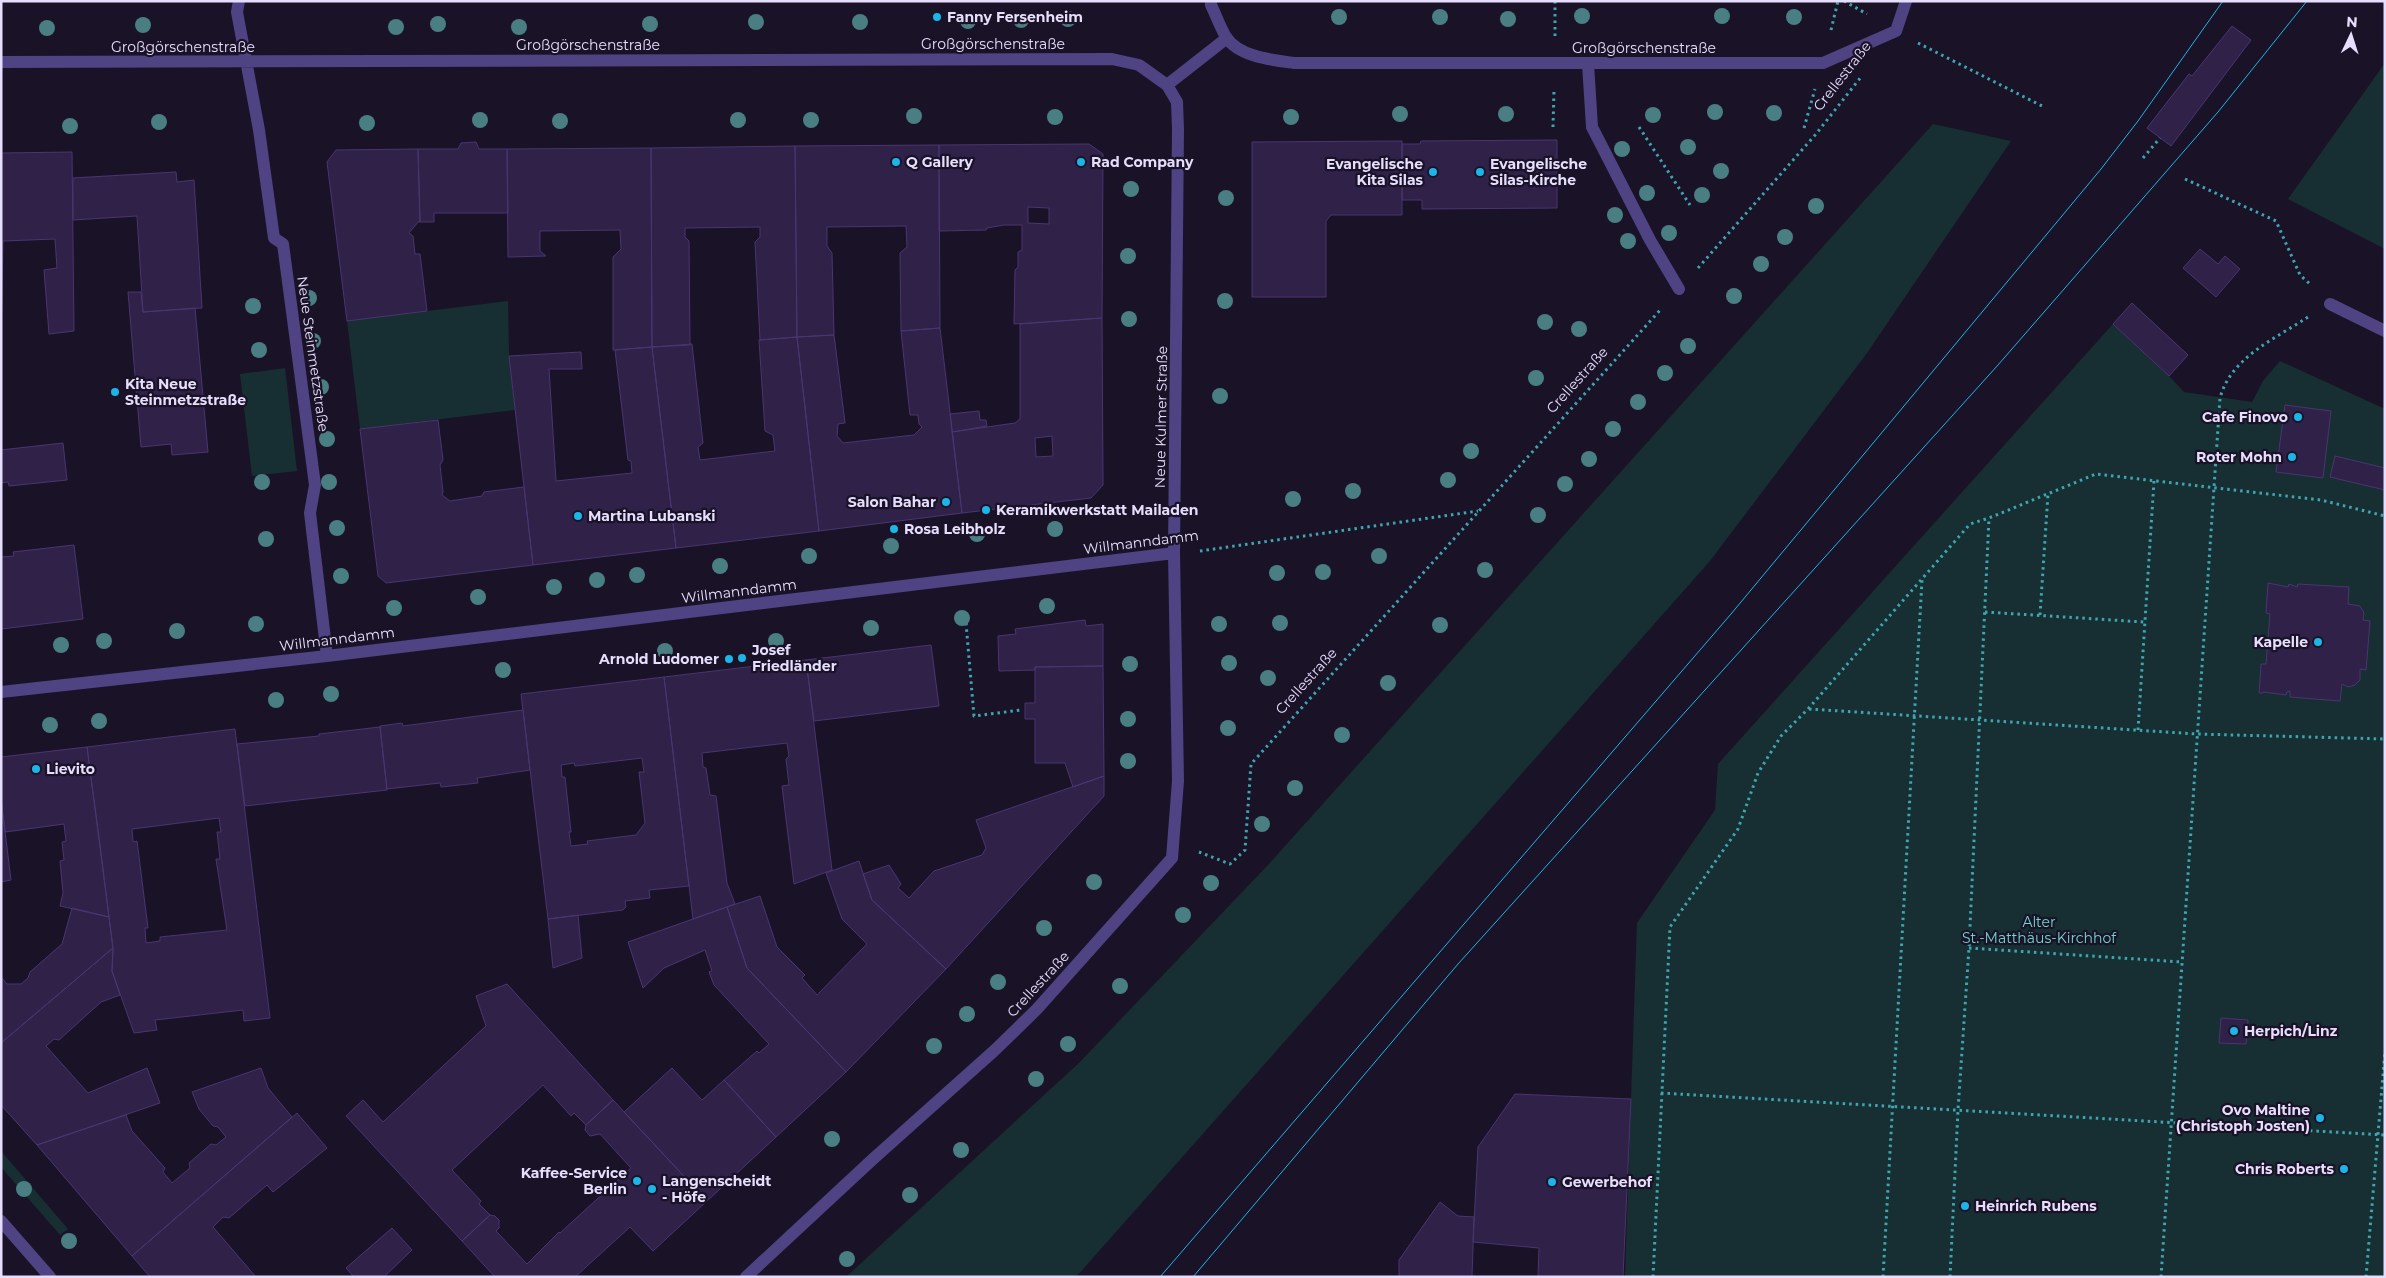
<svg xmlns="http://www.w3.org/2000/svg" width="2386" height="1278" font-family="Montserrat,sans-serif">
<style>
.green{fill:#172f32}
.building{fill:#2f2148;stroke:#4a3571;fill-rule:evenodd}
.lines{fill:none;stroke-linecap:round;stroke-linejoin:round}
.path{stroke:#3da6b0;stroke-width:3;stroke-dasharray:2.5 4;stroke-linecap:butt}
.minor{stroke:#4f4383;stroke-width:12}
.tram{stroke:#1db5e8;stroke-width:1}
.tree{fill:#497e82}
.poi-dot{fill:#1db5e8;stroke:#1a1328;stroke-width:2}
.labels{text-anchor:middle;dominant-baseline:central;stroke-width:4.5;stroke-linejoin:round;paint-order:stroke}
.poi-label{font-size:14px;font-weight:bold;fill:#e6defc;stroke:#1a1328;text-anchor:start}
.street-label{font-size:14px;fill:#e6defc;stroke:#1a1328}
.park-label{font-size:14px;fill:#70d6cc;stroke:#1a1328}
</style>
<rect width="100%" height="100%" fill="#1a1328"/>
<path class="green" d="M2385,63V249L2288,199Z
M1933,124L2011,141L1867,353L1710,561L1076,1277H846L1079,1063L1268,865Z
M508,301L509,356L515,410L360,429L347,321Z
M2113,324L2169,376L2184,392L2252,402L2263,381L2280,361L2385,409V1277H1625L1637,923L1715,810L1718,764Z
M285,368L297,471L252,476L240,374Z
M1,1151L68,1229L60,1235L1,1167Z"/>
<path class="building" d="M2232,26L2251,40L2171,146L2147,128L2189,74L2192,76Z
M1557,140V208L1422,209V200H1402V144H1420L1421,141Z
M1402,141V215H1331L1326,221V297H1252V142Z
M476,142L479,149H507L508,213H434V222H420L418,149H458L461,143Z
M1089,144L1103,154L1102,318L1014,324L1015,270L1018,267V252L1022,250V225H1004L987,228L986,230L939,231V145ZM1028,207L1049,208V224L1028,223Z
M939,145L940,328L901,331L900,253L907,247L906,226L827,227V246L832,253L834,335L797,337L795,146Z
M795,146L797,337L760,340L755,242L760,237V227L685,228V237L689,241L690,345L652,347L651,148Z
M651,148L652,347L613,350V257L621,249L620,230L540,231V251L546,256L508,257L507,149Z
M418,149L420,222H418L409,233L413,236L415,254H420L427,311L347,321L327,162L336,150Z
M72,152L74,331L49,334L44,270L57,268L55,239L3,241L1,342V153Z
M176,172L177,182L194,180L202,308L143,312L137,216L73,220V178Z
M2200,249L2218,264L2225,256L2240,269L2216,297L2183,268Z
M128,292H141L143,312L195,308L208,452L172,455L171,444L141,447Z
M2132,303L2188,355L2169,376L2113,324Z
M1102,318L1103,485L1091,498L962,513L952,432L1015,423L1020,419V324ZM1052,436L1053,456L1036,457L1035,438Z
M940,328L962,513L819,531L797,337L834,335L845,423L838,424L837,436L843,443L914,435L922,427L919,424L918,415H910L901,331Z
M797,337L819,531L676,548L652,347L692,344L703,443L698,447L700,460L775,451L773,435L765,431L759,340Z
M652,347L676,548L533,565L509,356L581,352L582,369H549L556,481L632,473L631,461L628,460L615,350Z
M2285,405L2331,411L2323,478L2276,472Z
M979,411L980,420H986L987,426L952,432L950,414Z
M438,420L443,460L440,465L443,492L442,495L450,501L482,496L484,492L524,487L533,565L386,583L378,576L360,429Z
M63,443L67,480L9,486L8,482L1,483V450Z
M2335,456L2385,468V490L2330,477Z
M74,545L83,619L1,629V557L14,556L13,552Z
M2268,583L2288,587L2289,584L2297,587L2298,584L2349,587L2348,604L2360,606L2364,613L2363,620L2370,621L2366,670L2360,669V680L2355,685L2348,687L2342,684L2340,701L2290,697V691L2287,692L2286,695L2263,692V693H2259L2261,664H2266L2270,614L2266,613Z
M1085,620L1086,626L1103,624V666L1035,667V670L999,671L998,636L1016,634L1015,629Z
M931,645L939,706L814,721L806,660Z
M806,660L832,870L794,884L782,786L789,785L786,759L789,756L787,743L702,753L703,767L706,768L710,795L716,796L727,883L735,904L693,919L664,677Z
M1103,666L1104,776L1073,787L1065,763H1035V719H1025V703H1035V667Z
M664,677L689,886L649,890L650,898L625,901L626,907L623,910L548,919L521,694ZM642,758L644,772H639L645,823L636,835L587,841L588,844L571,846L569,832H571L565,777H562L561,765L574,763L575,766Z
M523,710L530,770L477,778L478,783L441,787L440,783L387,789L380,726L402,723L403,726Z
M380,727L387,790L245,806L237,744L319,736V734Z
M235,729L270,1018L244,1021L243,1010L155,1020L157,1030L134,1033L112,971L113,948L87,747ZM219,818L221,832H217L220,859H216L227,930L160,937V941L146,943L145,928H148L137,841L133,842L132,829Z
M87,747L99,837L109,917L60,906L63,893L60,861L64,860L62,842L66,841L64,824L5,832L1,799V757Z
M1104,776V796L946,969L872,900L863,874L889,865L901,884L898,888L909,898L934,871L982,855L986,848L976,820Z
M1,799L11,880L1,882Z
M859,861L872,900L946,969L846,1072L747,968L727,907L760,896L777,947L805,975L802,978L817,995L867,944L842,919L826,873Z
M727,907L747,968L846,1072L776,1137L724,1080L757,1051L759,1053L769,1044L714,985L709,972L712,971L705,950L664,968L643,988L628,942Z
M72,908L109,917L113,948L1,1043V977L7,984H21L28,978L30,972L62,944Z
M578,915L582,958L553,968L548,919Z
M113,948L112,971L120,995L101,1002L59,1040L54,1039L46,1046L88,1093L147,1068L160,1103L37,1145L1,1105V1043Z
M507,984L613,1100L586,1125L574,1113L571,1116L543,1085L452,1170L481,1201L479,1204L490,1215L462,1241L346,1116L363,1100L383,1122L486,1026L476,996Z
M2221,1018L2248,1020L2246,1044L2219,1043Z
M261,1068L268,1088L292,1117L132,1256L37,1145L126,1115L132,1131L165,1168L163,1172L172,1183L190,1168L189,1163L211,1144L216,1145L226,1137L218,1127L213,1126L199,1109L192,1092Z
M672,1068L702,1100L724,1080L776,1137L707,1201L624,1112Z
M1515,1094L1631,1099L1623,1277H1538L1539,1248L1473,1242L1478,1147Z
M613,1100L707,1201L653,1251L630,1227L575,1277H495L462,1241L490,1215L495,1216L499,1220V1228L496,1231L527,1264L559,1232L560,1233L631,1168L600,1134L590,1136L585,1130L586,1125Z
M297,1113L327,1148L273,1192L267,1185L229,1218L223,1217L213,1227L256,1277H150L132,1256Z
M1440,1202L1458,1216L1474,1217L1472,1277H1399V1260Z
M392,1228L412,1250L384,1277H354L346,1268Z"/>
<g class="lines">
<path class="path" d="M1844,1L1867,14
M1831,30L1838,1
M1555,36V2
M1918,43L2042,106
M1553,127L1554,90
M1639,127L1690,205
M1804,128L1815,89
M2143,158L2160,138
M2185,179L2276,221L2300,275L2311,285
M1698,268L1816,134L1861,77
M1200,551L1478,511
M1985,612L2144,622
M2040,615L2048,494
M966,623L974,716L1021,710
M1809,709L2197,734L2385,739
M2138,730L2154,481
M1199,852L1230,864L1245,850L1251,764L1662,308
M1969,948L2182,962
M1661,1093L2385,1135
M1653,1277L1670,927L1738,829L1758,773L1781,736L1808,709L1970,524L1989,518L2096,474L2321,500L2385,516
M1883,1277L1922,580
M1950,1277L1958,1110L1969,948L1989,518
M2161,1277L2220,398C2231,357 2275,339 2308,317
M2366,1277L2385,1051"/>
<path class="minor" d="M239,1L237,12L259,130L274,238L283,244L315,485L310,513L327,656
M1211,1V5C1216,15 1220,27 1226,37C1239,57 1272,60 1294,63H1823L1896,31L1906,1
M1,62L1112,59L1139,65L1167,85L1177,102L1178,129L1174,553L1178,781L1172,858L1037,1009L995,1050L873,1159L746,1277
M1588,64L1592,127L1650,240L1679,289
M1167,85L1227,38
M2330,304L2385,331
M1,692L327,656L1174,553
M1,1221L50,1277"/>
<path class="tram" d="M1160,1277L1731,614L2101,169L2138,121L2223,1
M1193,1277L1458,964L1998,365L2218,112L2307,1"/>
</g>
<g class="tree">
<circle cx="1582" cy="16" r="8"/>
<circle cx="1722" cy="16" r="8"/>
<circle cx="1339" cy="17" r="8"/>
<circle cx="1440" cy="17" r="8"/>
<circle cx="1794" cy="17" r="8"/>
<circle cx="1068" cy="19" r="8"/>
<circle cx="1508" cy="19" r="8"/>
<circle cx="1021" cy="20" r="8"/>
<circle cx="968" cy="21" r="8"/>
<circle cx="756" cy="22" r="8"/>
<circle cx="860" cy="22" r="8"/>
<circle cx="438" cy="24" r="8"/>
<circle cx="650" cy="24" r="8"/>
<circle cx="143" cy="25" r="8"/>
<circle cx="396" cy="27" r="8"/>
<circle cx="519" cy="27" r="8"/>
<circle cx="47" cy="28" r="8"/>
<circle cx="1715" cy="112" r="8"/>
<circle cx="1774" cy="113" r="8"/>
<circle cx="1400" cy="114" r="8"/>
<circle cx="1506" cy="114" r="8"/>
<circle cx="1653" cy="115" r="8"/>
<circle cx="914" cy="116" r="8"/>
<circle cx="1055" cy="117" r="8"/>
<circle cx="1291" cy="117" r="8"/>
<circle cx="480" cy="120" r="8"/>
<circle cx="738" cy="120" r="8"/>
<circle cx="811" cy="120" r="8"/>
<circle cx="560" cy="121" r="8"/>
<circle cx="159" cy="122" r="8"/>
<circle cx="367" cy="123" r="8"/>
<circle cx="70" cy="126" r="8"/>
<circle cx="1688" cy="147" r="8"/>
<circle cx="1622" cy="149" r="8"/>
<circle cx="1721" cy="171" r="8"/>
<circle cx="1131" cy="189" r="8"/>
<circle cx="1647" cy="193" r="8"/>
<circle cx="1702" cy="195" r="8"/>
<circle cx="1226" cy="198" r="8"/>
<circle cx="1816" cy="206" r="8"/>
<circle cx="1615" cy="215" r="8"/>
<circle cx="1669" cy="233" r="8"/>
<circle cx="1785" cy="237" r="8"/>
<circle cx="1628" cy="241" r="8"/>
<circle cx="1128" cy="256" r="8"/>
<circle cx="1761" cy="264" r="8"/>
<circle cx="1734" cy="296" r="8"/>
<circle cx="309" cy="298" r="8"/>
<circle cx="1225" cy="301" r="8"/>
<circle cx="253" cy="306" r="8"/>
<circle cx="1129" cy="319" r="8"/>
<circle cx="1545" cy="322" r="8"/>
<circle cx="1579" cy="329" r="8"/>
<circle cx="313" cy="341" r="8"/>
<circle cx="1688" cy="346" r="8"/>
<circle cx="259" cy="350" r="8"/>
<circle cx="1665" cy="373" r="8"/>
<circle cx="1536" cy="378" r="8"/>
<circle cx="321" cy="387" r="8"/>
<circle cx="1220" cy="396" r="8"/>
<circle cx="1638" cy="402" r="8"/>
<circle cx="1613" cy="429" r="8"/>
<circle cx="327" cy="439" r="8"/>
<circle cx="1471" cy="451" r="8"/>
<circle cx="1589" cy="459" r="8"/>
<circle cx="1448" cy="480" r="8"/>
<circle cx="262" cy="482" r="8"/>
<circle cx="329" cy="482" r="8"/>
<circle cx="1565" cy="484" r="8"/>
<circle cx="1353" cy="491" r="8"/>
<circle cx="1293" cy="499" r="8"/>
<circle cx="1538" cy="515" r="8"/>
<circle cx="337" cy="528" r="8"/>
<circle cx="1055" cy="529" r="8"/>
<circle cx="977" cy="534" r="8"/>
<circle cx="266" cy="539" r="8"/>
<circle cx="891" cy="546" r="8"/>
<circle cx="809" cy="556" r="8"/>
<circle cx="1379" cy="556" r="8"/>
<circle cx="720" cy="566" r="8"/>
<circle cx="1485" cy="570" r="8"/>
<circle cx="1323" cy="572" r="8"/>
<circle cx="1277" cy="573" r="8"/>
<circle cx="637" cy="575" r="8"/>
<circle cx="341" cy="576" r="8"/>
<circle cx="597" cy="580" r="8"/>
<circle cx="554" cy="587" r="8"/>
<circle cx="478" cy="597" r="8"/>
<circle cx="1047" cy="606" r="8"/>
<circle cx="394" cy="608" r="8"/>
<circle cx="962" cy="618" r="8"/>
<circle cx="1280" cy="623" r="8"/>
<circle cx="256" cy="624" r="8"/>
<circle cx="1219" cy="624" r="8"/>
<circle cx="1440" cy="625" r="8"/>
<circle cx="871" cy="628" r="8"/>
<circle cx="177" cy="631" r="8"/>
<circle cx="104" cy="641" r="8"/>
<circle cx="776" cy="641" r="8"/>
<circle cx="61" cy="645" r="8"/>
<circle cx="665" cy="651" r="8"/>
<circle cx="1229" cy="663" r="8"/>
<circle cx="1130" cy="664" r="8"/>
<circle cx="503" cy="670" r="8"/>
<circle cx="1268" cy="678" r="8"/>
<circle cx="1388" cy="683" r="8"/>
<circle cx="331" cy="694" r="8"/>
<circle cx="276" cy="700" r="8"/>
<circle cx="1128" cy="719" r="8"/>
<circle cx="99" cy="721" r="8"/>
<circle cx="50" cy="725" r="8"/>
<circle cx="1228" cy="728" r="8"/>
<circle cx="1342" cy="735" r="8"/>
<circle cx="1128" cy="761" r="8"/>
<circle cx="1295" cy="788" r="8"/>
<circle cx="1262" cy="824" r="8"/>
<circle cx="1094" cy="882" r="8"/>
<circle cx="1211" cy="883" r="8"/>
<circle cx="1183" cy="915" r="8"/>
<circle cx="1044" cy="928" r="8"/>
<circle cx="998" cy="982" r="8"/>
<circle cx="1120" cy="986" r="8"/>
<circle cx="967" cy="1014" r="8"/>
<circle cx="1068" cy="1044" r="8"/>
<circle cx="934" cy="1046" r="8"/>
<circle cx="1036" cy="1079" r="8"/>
<circle cx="832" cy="1139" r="8"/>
<circle cx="961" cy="1150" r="8"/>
<circle cx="24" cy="1189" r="8"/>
<circle cx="910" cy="1195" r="8"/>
<circle cx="69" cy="1241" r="8"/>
<circle cx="847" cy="1259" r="8"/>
</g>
<g class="poi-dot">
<circle cx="937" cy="17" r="5"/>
<circle cx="896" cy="162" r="5"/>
<circle cx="1081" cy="162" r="5"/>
<circle cx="1433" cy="172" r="5"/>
<circle cx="1480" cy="172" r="5"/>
<circle cx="115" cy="392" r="5"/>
<circle cx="2298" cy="417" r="5"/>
<circle cx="2292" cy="457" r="5"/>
<circle cx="946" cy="502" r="5"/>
<circle cx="986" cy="510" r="5"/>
<circle cx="578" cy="516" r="5"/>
<circle cx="894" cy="529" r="5"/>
<circle cx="2318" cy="642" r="5"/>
<circle cx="742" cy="658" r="5"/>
<circle cx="729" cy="659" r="5"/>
<circle cx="36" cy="769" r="5"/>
<circle cx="2234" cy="1031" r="5"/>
<circle cx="2320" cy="1118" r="5"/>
<circle cx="2344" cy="1169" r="5"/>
<circle cx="637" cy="1181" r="5"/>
<circle cx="1552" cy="1182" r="5"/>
<circle cx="652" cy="1189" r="5"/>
<circle cx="1965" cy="1206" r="5"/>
</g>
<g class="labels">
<g class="poi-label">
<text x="947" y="17">Fanny Fersenheim</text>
<text x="906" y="162">Q Gallery</text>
<text x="1091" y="162">Rad Company</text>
<text x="1423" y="164" text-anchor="end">Evangelische<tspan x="1423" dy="16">Kita Silas</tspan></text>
<text x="1490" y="164">Evangelische<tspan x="1490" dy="16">Silas-Kirche</tspan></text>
<text x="125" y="384">Kita Neue<tspan x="125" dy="16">Steinmetzstraße</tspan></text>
<text x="2288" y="417" text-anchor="end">Cafe Finovo</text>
<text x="2282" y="457" text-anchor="end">Roter Mohn</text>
<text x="936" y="502" text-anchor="end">Salon Bahar</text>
<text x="996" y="510">Keramikwerkstatt Mailaden</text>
<text x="588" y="516">Martina Lubanski</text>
<text x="904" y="529">Rosa Leibholz</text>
<text x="2308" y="642" text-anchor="end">Kapelle</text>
<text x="752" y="650">Josef<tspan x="752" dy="16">Friedländer</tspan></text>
<text x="719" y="659" text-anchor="end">Arnold Ludomer</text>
<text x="46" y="769">Lievito</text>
<text x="2244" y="1031">Herpich/Linz</text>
<text x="2310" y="1110" text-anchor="end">Ovo Maltine<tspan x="2310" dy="16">(Christoph Josten)</tspan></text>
<text x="2334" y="1169" text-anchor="end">Chris Roberts</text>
<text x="627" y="1173" text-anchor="end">Kaffee-Service<tspan x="627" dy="16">Berlin</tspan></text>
<text x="662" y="1181">Langenscheidt<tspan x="662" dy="16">- Höfe</tspan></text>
<text x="1562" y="1182">Gewerbehof</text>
<text x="1975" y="1206">Heinrich Rubens</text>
</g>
<g class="street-label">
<text x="993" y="44">Großgörschenstraße</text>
<text x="588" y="45">Großgörschenstraße</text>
<text x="183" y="47">Großgörschenstraße</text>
<text x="1644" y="48">Großgörschenstraße</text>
<text transform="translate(1842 76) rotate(-52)">Crellestraße</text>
<text transform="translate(313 354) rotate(82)">Neue Steinmetzstraße</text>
<text transform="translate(1577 380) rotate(-48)">Crellestraße</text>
<text transform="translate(1161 417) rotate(-89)">Neue Kulmer Straße</text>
<text transform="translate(1141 542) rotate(-7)">Willmanndamm</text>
<text transform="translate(739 591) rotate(-7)">Willmanndamm</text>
<text transform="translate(337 639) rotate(-7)">Willmanndamm</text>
<text transform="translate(1306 681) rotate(-48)">Crellestraße</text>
<text transform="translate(1038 984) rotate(-47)">Crellestraße</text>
</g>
<g class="park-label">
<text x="2039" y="922">Alter<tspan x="2039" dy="16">St.-Matthäus-Kirchhof</tspan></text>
</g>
</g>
<rect width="2386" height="1278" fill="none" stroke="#e6defc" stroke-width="5"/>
<g transform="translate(2351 35) rotate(4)" stroke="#1a1328" stroke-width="4" paint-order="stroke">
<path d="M0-4L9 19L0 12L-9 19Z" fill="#e6defc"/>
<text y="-8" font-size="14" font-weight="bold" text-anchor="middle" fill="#e6defc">N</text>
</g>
</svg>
